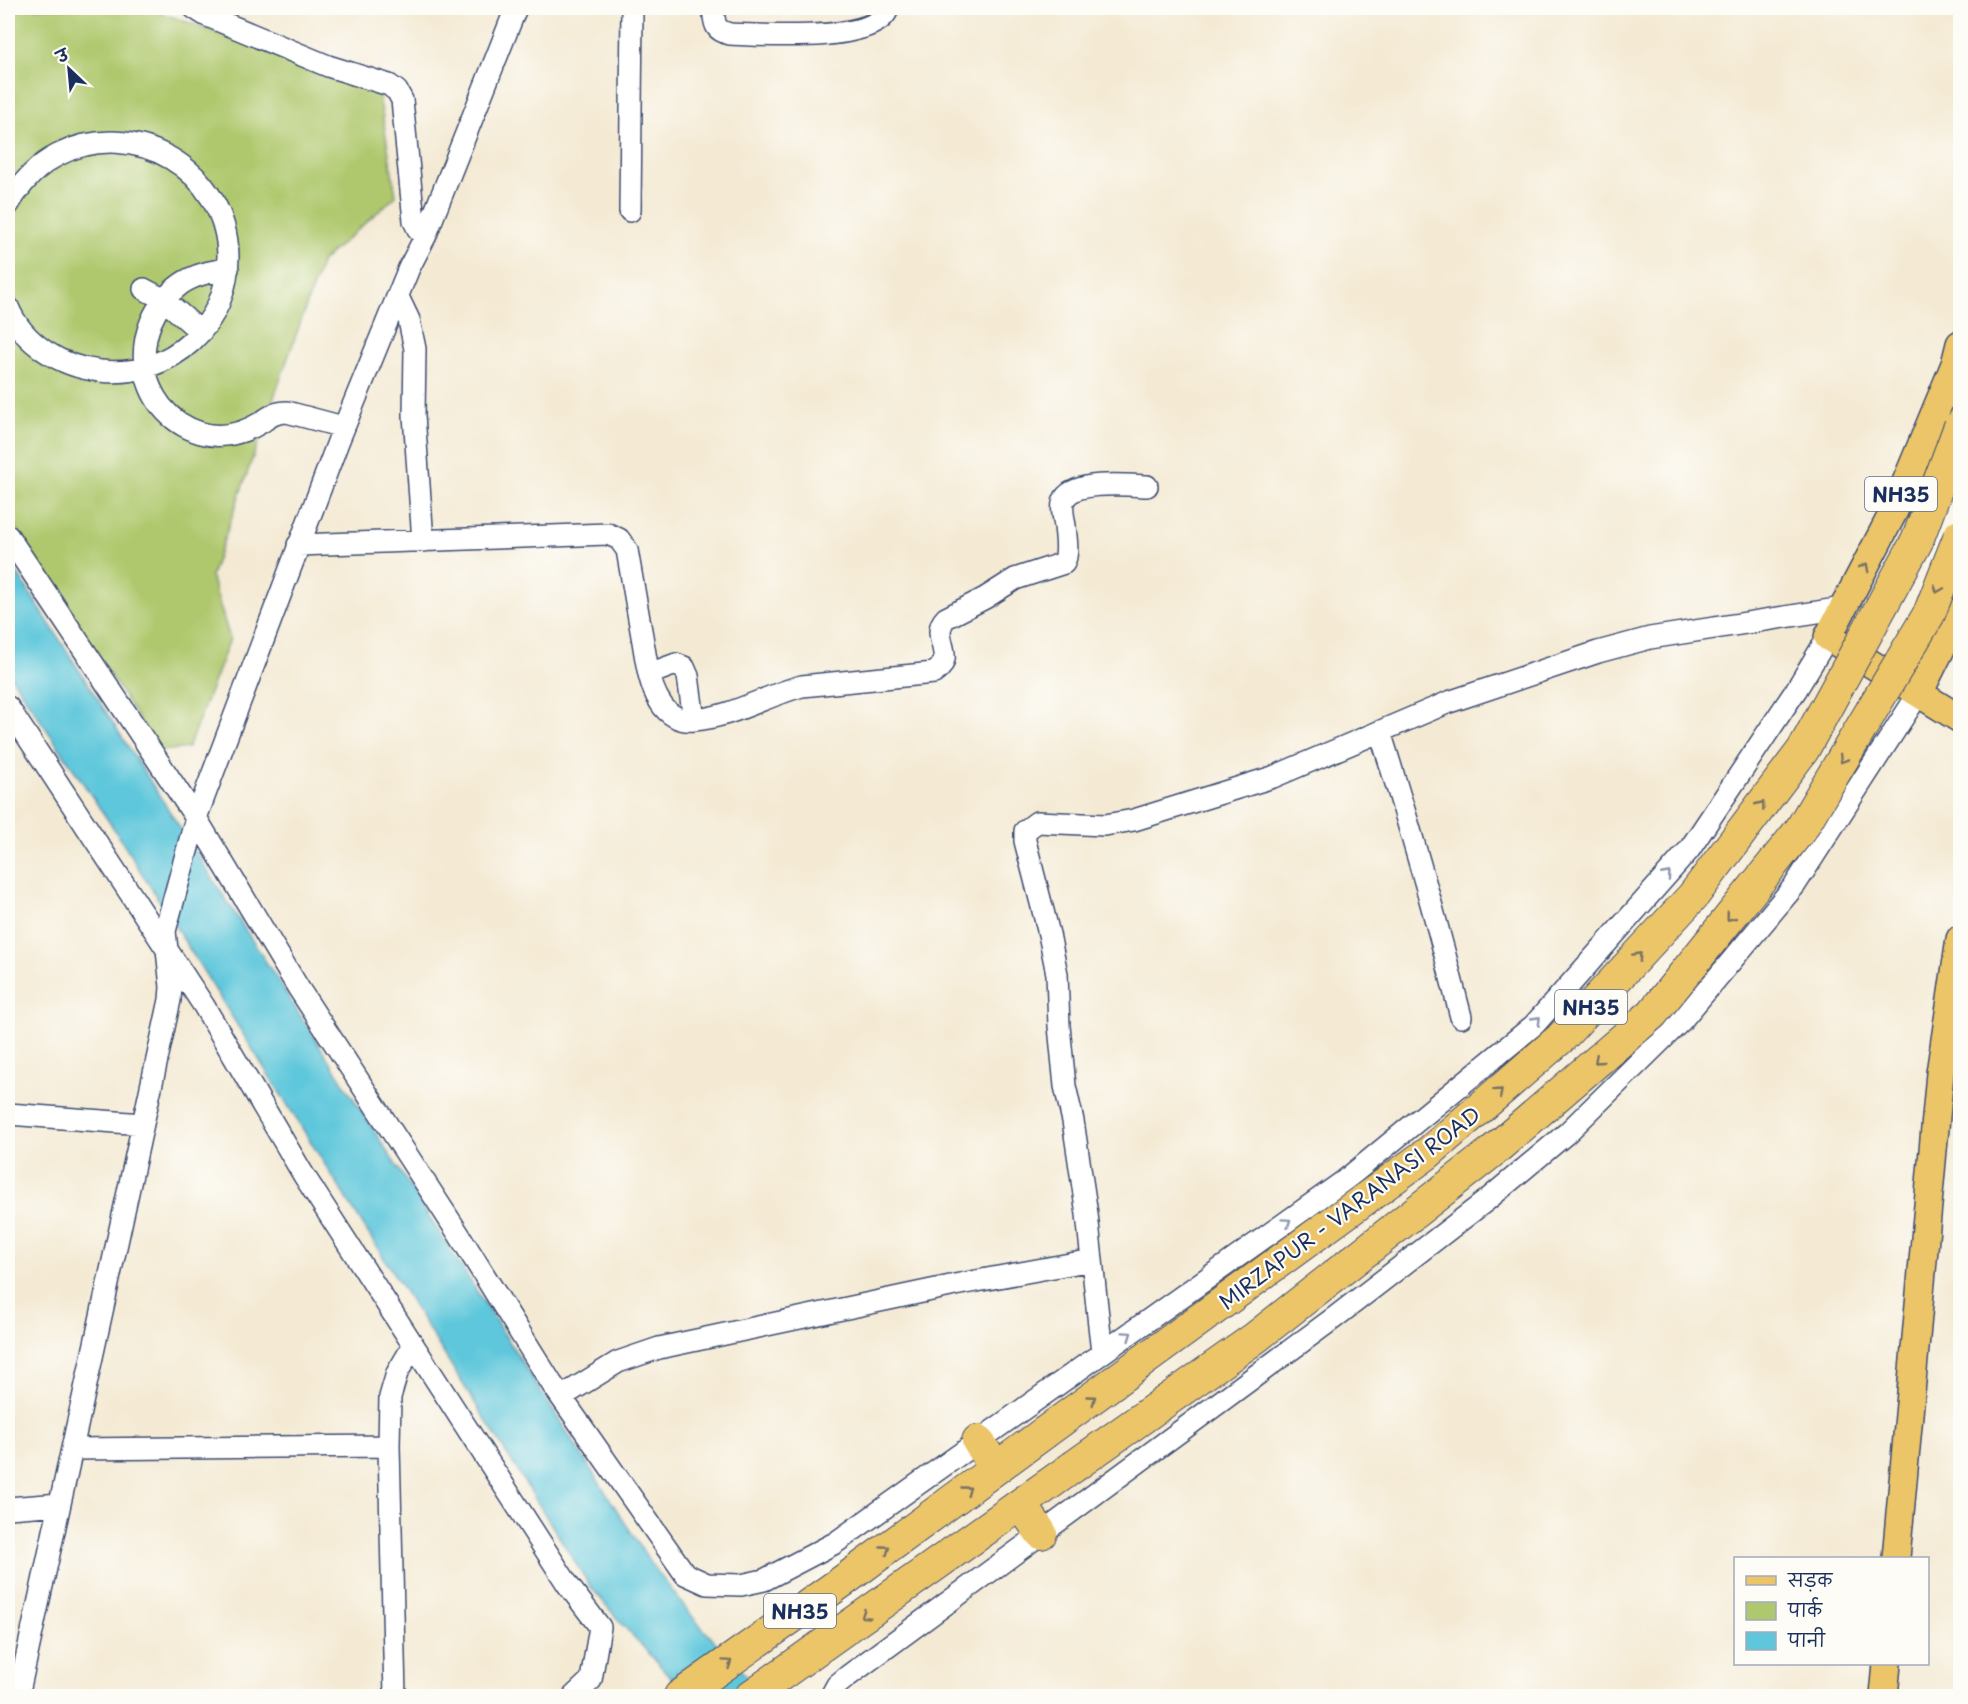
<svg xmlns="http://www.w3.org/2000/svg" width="1968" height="1704" font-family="'Playpen Sans','Playpen Sans Deva',sans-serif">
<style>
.green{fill:#afc86d;stroke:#657c66;stroke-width:1.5}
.water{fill:#5fc7db;stroke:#3d7b9c;stroke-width:1.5}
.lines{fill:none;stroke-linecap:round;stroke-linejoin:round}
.minor-casing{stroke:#3c4b70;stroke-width:24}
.major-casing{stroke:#3c4b70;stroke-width:30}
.highway-casing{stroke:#3c4b70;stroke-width:34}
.minor{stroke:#fff;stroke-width:21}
.major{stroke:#ecc569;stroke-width:27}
.highway{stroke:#ecc569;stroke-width:32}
.highway-bridge-casing{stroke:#3c4b70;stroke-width:34;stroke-linecap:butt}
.highway-bridge{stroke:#ecc569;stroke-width:32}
.oneway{stroke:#797263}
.oneway2{stroke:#8d97ae}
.labels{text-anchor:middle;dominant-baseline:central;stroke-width:4.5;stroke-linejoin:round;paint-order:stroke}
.shield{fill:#fdfcf7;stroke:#5f6c8c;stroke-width:1.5}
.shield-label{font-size:20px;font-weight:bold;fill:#1b2f5e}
.street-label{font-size:21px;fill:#1b2f5e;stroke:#fdfcf7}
</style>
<rect width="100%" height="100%" fill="#fdfcf7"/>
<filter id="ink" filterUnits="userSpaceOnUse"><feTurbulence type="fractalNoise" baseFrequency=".0167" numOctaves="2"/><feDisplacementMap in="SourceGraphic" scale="12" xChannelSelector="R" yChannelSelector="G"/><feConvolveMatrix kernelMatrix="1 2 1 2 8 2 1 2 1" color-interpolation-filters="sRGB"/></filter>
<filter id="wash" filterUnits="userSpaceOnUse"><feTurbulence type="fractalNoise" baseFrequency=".008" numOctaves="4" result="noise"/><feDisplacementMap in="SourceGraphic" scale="24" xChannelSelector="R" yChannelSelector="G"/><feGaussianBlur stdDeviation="1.35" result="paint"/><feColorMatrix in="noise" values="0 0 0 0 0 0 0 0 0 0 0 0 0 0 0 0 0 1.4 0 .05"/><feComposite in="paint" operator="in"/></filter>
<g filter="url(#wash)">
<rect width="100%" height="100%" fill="#f4ead4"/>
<path class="green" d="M8,8H147L378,89L396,196L322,261L211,576L230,639L188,748L159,751L8,516Z"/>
<path class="water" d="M8,559L652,1565L695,1620L765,1696H688L622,1624L590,1586L114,829L8,672Z"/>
</g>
<g filter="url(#ink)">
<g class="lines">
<g class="minor-casing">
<path id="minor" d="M194,8L205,15L328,66L389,85L397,91L402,100L414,221L419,231L425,237
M713,8C715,23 713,30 730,34C760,35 879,44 888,8
M8,205C20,185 36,166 58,155C134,116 227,170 228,256C228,289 216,318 192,341C167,364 134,375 100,371C62,367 23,344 8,307
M630,211L632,8
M228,269C212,271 195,274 181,284C126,324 133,412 201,433C222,439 244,433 262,422C270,416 276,412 287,412L343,427
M144,289L163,299L201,332
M398,297L409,320L415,349L414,415L423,541
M8,536L196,818L299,989L458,1233L552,1384L685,1574L707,1584L741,1585L764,1580L835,1543L1344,1181L1534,1025L1689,850L1796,690L1828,637
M298,545L608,534L619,539L627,550C632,579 637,607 642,636C646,657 648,683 660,702C667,714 680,722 694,720C732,717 765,696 802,686L934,673C959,656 928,636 946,618L985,598L1015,579L1064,563C1069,552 1066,539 1065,526C1064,518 1060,506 1065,498C1077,480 1128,485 1147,486
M649,674L676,664L684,667L688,676L694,720
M8,707L204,1006L303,1174L568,1585L600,1627L591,1680L574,1696
M1380,732C1410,826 1437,921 1461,1017
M8,1114L143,1124
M1102,1353L1087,1214L1073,1121L1065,1086L1059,1026L1057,974L1049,934L1025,841V831L1037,822L1105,825L1134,820L1273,777L1449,702L1598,652L1650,638L1843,608
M561,1397L618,1362L659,1348L960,1284L1092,1260
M72,1449L389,1446
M8,1508L60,1504
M18,1696L170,1000L171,987L165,931L196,818L338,442L409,268L425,237L516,8
M395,1696L389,1446L390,1397L397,1373L413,1346
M831,1696L837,1685L848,1676L1334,1318L1487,1200L1567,1133L1681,1021L1795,885L1919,693"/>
</g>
<g class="major-casing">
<path id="major" d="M1960,344L1955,364L1894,511L1828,637L1960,719
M1919,693L1960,611
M1896,1558L1940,1073L1960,939
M1884,1696L1887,1664"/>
</g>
<g class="highway-casing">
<path id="highway" d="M978,1441L996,1468
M1021,1504L1041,1533
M680,1696L843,1581L1044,1433
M751,1696L1073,1467"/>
</g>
<use href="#minor" class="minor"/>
<use href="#major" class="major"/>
<use href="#highway" class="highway"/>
<g class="highway-bridge-casing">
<path id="highway-bridge" d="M1044,1433L1428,1153L1561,1038L1693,896L1803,750L1917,541L1960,426
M1073,1467L1255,1338L1493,1151L1652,1014L1801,829L1929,614L1960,535"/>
</g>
<use href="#highway-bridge" class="highway-bridge"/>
</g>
<defs><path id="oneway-chevron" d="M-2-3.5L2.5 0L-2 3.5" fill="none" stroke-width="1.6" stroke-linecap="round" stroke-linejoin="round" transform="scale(1.5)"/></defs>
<g class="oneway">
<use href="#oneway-chevron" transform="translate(1865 567) rotate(-62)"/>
<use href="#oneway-chevron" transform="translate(1938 589) rotate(112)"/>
<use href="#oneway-chevron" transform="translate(1843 759) rotate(121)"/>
<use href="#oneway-chevron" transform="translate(1761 805) rotate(-53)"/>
<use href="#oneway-chevron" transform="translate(1730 917) rotate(129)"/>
<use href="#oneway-chevron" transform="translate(1638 956) rotate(-47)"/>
<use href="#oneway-chevron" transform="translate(1598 1060) rotate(139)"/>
<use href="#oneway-chevron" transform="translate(1499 1092) rotate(-41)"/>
<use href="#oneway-chevron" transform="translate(1092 1399) rotate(-36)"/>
<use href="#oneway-chevron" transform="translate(967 1490) rotate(-36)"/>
<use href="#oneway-chevron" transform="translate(886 1549) rotate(-36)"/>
<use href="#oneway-chevron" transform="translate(865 1615) rotate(145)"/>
<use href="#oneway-chevron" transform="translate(728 1663) rotate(-35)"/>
</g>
<g class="oneway2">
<use href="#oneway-chevron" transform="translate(1667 875) rotate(-48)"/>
<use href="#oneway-chevron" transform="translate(1537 1020) rotate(-46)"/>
<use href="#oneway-chevron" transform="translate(1287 1222) rotate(-35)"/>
<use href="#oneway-chevron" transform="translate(1128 1335) rotate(-35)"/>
</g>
</g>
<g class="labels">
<g class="shield">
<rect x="1865" y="477" width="72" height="34" rx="4.5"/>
<rect x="1555" y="990" width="72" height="34" rx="4.5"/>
<rect x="764" y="1594" width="72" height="34" rx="4.5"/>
</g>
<g class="shield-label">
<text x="1901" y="494">NH35</text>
<text x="1591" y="1007">NH35</text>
<text x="800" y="1611">NH35</text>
</g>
<g class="street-label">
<text transform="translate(1349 1207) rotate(-37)">MIRZAPUR - VARANASI ROAD</text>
</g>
</g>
<rect width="1968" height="1704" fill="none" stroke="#fdfcf7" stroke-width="30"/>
<rect x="1734" y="1557" width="195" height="108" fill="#fdfcf7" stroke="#a3aaba" stroke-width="1.5"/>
<rect x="1746" y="1576" width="30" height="9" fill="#ecc569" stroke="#a3aaba" stroke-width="1.5"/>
<text x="1788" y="1587" font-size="18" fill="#1b2f5e">सड़क</text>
<rect x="1746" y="1602" width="30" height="18" fill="#afc86d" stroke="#a3aaba" stroke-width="1.5"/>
<text x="1788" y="1617" font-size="18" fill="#1b2f5e">पार्क</text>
<rect x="1746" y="1632" width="30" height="18" fill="#5fc7db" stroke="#a3aaba" stroke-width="1.5"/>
<text x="1788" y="1647" font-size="18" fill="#1b2f5e">पानी</text>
<g transform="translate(69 69) rotate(334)" stroke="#fdfcf7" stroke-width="4.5" paint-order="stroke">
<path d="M0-4.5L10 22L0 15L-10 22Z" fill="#1b2f5e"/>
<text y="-9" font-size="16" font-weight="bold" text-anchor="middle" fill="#1b2f5e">उ</text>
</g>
</svg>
